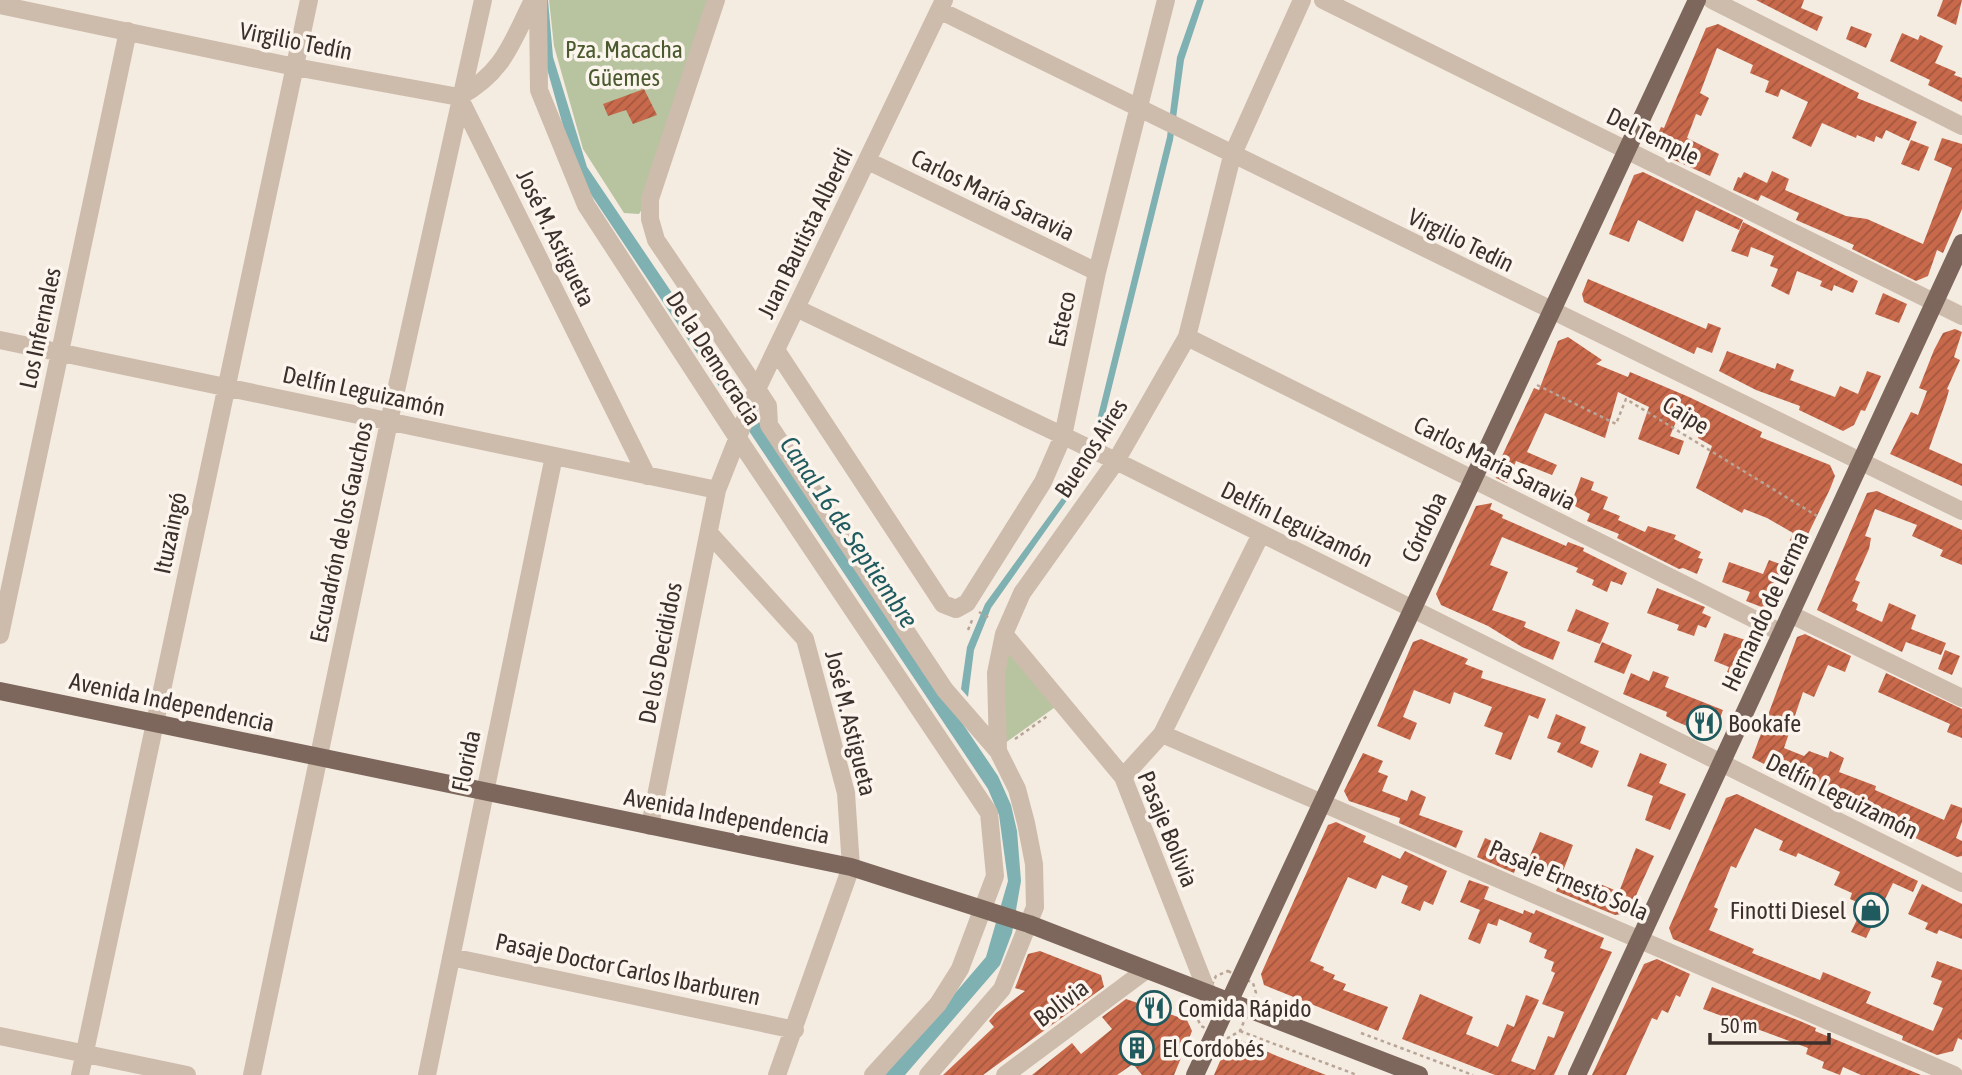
<svg xmlns="http://www.w3.org/2000/svg" width="1962" height="1075" font-family="'Asap Condensed',sans-serif">
<style>
.green{fill:#b8c4a0}
.water{fill:#7fb0b2}
.building{fill:url(#building-hatch)}
.lines{fill:none;stroke-linecap:round;stroke-linejoin:round}
.path{stroke:#b9a596;stroke-width:2.5;stroke-dasharray:3.5 3.5;stroke-linecap:butt}
.minor{stroke:#cdbbac;stroke-width:18}
.major{stroke:#7d675c;stroke-width:18}
.labels{text-anchor:middle;dominant-baseline:central;stroke-width:7;stroke-linejoin:round;paint-order:stroke}
.street-label{font-size:24px;fill:#3b302b;stroke:#fbf5ee}
.park-label{font-size:24px;fill:#4a5a2e;stroke:#fbf5ee}
.poi-label{font-size:24px;fill:#3b302b;stroke:#fbf5ee;text-anchor:start}
.water-label{font-size:26px;font-style:italic;fill:#1f5a5e;stroke:#fbf5ee}
</style>
<defs>
<pattern id="building-hatch" width="6" height="6" patternUnits="userSpaceOnUse" patternTransform="scale(1.75)"><rect width="6" height="6" fill="#c8694b"/><path d="M-1 1l2-2M0 6l6-6M5 7l2-2" fill="none" stroke="#a4573f"/></pattern>
</defs>
<rect width="100%" height="100%" fill="#f4ebe1"/>
<path class="green" d="M549,0H710L647,201L639,214L624,213L583,149L554,46Z
M1006,641L1058,705L1001,746Z"/>
<path class="water" d="M541,0H548L553,57L587,167L998,776L1011,805L1017,831L1021,881L1012,933L1000,965L905,1075H885L986,957L1008,881L999,815L988,789L576,172L544,58Z
M1197,0H1204L1184,60L1173,140L1100,435L1094,432L1167,137L1177,57Z
M1081,467L1086,468L1075,489L991,608L974,650L968,697L961,689L967,647L985,604L1070,487Z"/>
<path class="building" d="M1756,0H1804L1801,8L1823,17L1817,31Z
M1943,0H1962L1956,25L1937,16Z
M1718,24L1859,93L1857,98L1917,122L1909,141L1886,130L1882,139L1876,136L1874,142L1857,135L1856,138L1822,123L1811,147L1792,138L1808,102L1781,89L1778,97L1765,92L1769,81L1750,73L1753,65L1717,48L1700,93L1709,98L1701,116L1696,114L1687,138L1719,154L1710,176L1665,156L1670,144L1656,138L1661,127L1664,128L1706,28Z
M1851,26L1872,34L1866,48L1846,39Z
M1902,33L1918,40L1920,35L1943,46L1935,63L1956,72L1954,75L1962,78V102L1928,85L1930,80L1890,61Z
M644,89L657,115L633,124L626,110L608,116L603,104Z
M1942,138L1962,144V209L1943,253L1937,250L1928,276L1916,281L1852,249L1854,245L1796,220L1799,213L1761,195L1758,201L1733,190L1738,177L1741,178L1744,172L1767,183L1772,171L1789,179L1785,190L1846,216L1867,219L1923,244L1952,168L1934,160Z
M1911,140L1929,147L1919,171L1901,164Z
M1643,172L1743,220L1739,230L1696,210L1683,242L1638,220L1629,242L1609,234L1634,175Z
M1743,222L1858,281L1853,293L1834,285L1832,291L1820,286L1822,281L1797,271L1789,295L1771,286L1778,269L1770,266L1774,256L1751,247L1748,257L1731,251Z
M1588,279L1706,329L1708,323L1721,328L1712,353L1697,347L1694,354L1584,302L1582,294Z
M1883,293L1907,304L1899,323L1875,314Z
M1955,329L1962,332L1954,357L1960,360L1947,389L1949,390L1946,401L1929,449L1962,464V486L1890,454L1911,412L1918,415L1927,391L1919,388L1934,350L1943,333Z
M1568,337L1602,360L1596,364L1628,377L1630,372L1689,397L1762,432L1760,437L1830,465L1835,476L1830,489L1774,604L1764,608L1746,601L1750,592L1722,582L1729,562L1763,574L1769,560L1780,564L1793,533L1767,518L1744,509L1742,513L1696,488L1712,446L1698,438L1704,422L1680,412L1670,436L1684,441L1679,455L1638,439L1649,407L1618,392L1605,438L1545,413L1527,452L1557,465L1552,475L1516,461L1507,483L1496,478L1494,473L1534,388L1539,390L1558,341Z
M1727,351L1775,369L1777,363L1794,370L1790,380L1835,397L1840,386L1858,394L1867,371L1881,376L1865,411L1861,410L1854,425L1843,431L1799,410L1800,406L1756,390L1719,371Z
M1581,477L1594,482L1591,490L1608,497L1603,509L1620,516L1618,520L1645,532L1648,526L1676,535L1674,539L1701,552L1698,558L1703,559L1697,574L1683,568L1679,569L1617,538L1619,534L1587,521L1590,514L1571,504Z
M1877,491L1962,530V565L1940,556L1943,550L1912,536L1917,525L1875,509L1865,536L1871,538L1869,549L1855,580L1860,582L1852,601L1858,604L1856,610L1882,622L1889,603L1916,615L1911,629L1946,643L1941,655L1906,642L1902,652L1817,610L1867,493Z
M1492,503L1490,509L1503,515L1502,518L1566,546L1568,542L1584,548L1583,551L1627,573L1622,585L1611,581L1607,592L1592,585L1594,580L1576,572L1578,568L1502,537L1490,565L1508,572L1492,610L1526,622L1524,627L1560,642L1553,660L1522,647L1488,626L1441,605L1436,594L1476,506Z
M1657,588L1705,607L1702,613L1711,617L1706,628L1698,625L1694,636L1677,630L1679,625L1647,613Z
M1576,609L1609,623L1600,644L1567,631Z
M1724,633L1752,642L1732,691L1721,687L1729,667L1714,661Z
M1805,634L1851,656L1845,672L1828,665L1814,697L1803,692L1784,748L1804,756L1809,751L1828,758L1830,751L1844,758L1839,772L1876,786L1875,790L1944,820L1951,804L1962,808V822L1956,838L1962,841V856L1957,857L1889,826L1752,758L1797,637Z
M1421,639L1468,659L1465,664L1483,671L1481,678L1546,699L1538,719L1529,715L1511,760L1495,754L1503,733L1484,726L1492,707L1454,692L1450,704L1414,690L1403,717L1417,723L1410,740L1377,726L1413,642Z
M1602,642L1632,655L1624,674L1594,662Z
M1945,650L1960,656L1952,675L1938,669Z
M1653,671L1669,677L1665,687L1723,710L1715,730L1706,734L1675,721L1666,716L1667,712L1623,694L1631,673L1649,681Z
M1886,673L1962,709V738L1947,732L1950,724L1878,692Z
M1556,714L1586,727L1580,743L1599,751L1592,768L1557,752L1561,743L1547,738Z
M1363,753L1383,761L1378,772L1388,776L1382,791L1407,801L1411,790L1426,797L1419,815L1463,831L1456,848L1399,823L1400,818L1349,801L1344,791Z
M1640,753L1667,764L1659,783L1686,794L1670,830L1645,820L1653,796L1627,786Z
M1737,794L1918,881L1913,892L1893,883L1866,938L1851,932L1864,905L1850,899L1852,893L1834,885L1840,872L1798,853L1796,857L1779,850L1783,841L1755,828L1736,868L1731,866L1714,907L1718,909L1709,930L1754,949L1752,953L1820,980L1823,972L1871,992L1866,1003L1933,1031L1943,1008L1933,1004L1942,981L1931,977L1937,961L1962,970V1040L1958,1038L1953,1051L1937,1055L1902,1040L1903,1036L1673,939L1669,928L1720,812L1726,798Z
M1336,822L1366,836L1363,842L1383,851L1400,859L1405,851L1447,871L1433,905L1424,901L1420,911L1401,903L1408,886L1382,875L1376,889L1348,877L1310,961L1324,967L1323,970L1335,975L1333,979L1346,984L1343,990L1388,1007L1378,1031L1264,985L1261,974L1328,825Z
M1540,832L1573,845L1560,879L1526,865Z
M1485,838L1521,854L1514,873L1477,857Z
M1636,848L1654,856L1628,913L1615,915L1556,891L1563,874L1598,889L1600,884L1619,892Z
M1469,880L1489,887L1484,899L1523,914L1524,910L1534,914L1536,910L1577,927L1604,938L1600,948L1612,952L1554,1075H1495L1402,1039L1420,994L1473,1017L1466,1034L1498,1047L1507,1024L1514,1027L1526,995L1539,1000L1511,1061L1535,1070L1548,1036L1554,1038L1564,1012L1542,1004L1555,973L1551,971L1554,962L1544,958L1547,950L1529,942L1532,933L1499,919L1497,926L1488,923L1480,944L1468,939L1480,910L1460,902Z
M1922,884L1962,904V939L1939,930L1937,934L1925,929L1928,923L1908,914Z
M1040,951L1101,975L1104,987L983,1075H943L994,1027L989,1021L996,1013L1025,991L1015,988L1028,954Z
M1657,959L1690,974L1680,997L1676,995L1668,1013L1662,1010L1657,1020L1652,1018L1626,1075H1592L1644,964Z
M1712,987L1800,1021L1816,1028L1815,1031L1921,1075H1861L1843,1067L1840,1075L1822,1068L1824,1062L1806,1054L1808,1048L1703,1009Z
M1126,999L1187,1020L1192,1031L1174,1075H1142L1133,1064L1117,1075H1032L1072,1043L1081,1054L1112,1029L1102,1017Z
M1240,1040L1277,1056L1326,1075H1214L1227,1045Z"/>
<g class="lines">
<path class="path" d="M1537,385L1616,424L1626,399L1817,516
M979,612L991,619
M968,630L973,618
M1015,739L1049,715
M1228,971L1253,983L1256,993L1240,1031L1228,1038L1201,1026L1197,1018L1216,976Z
M1240,1031L1357,1075
M1361,1033L1473,1075"/>
<path class="minor" d="M538,0L539,90L586,205L737,437L989,813L995,876L960,969L938,1004L873,1075
M716,0L650,199V219L656,240L757,389L768,406L769,425L945,690L998,751
M1323,0L1962,316
M1712,0L1962,126
M0,5L295,67L459,97C504,72 511,44 533,0
M939,10L1962,511
M459,97L647,476
M868,161L1097,272
M796,308L1116,461L1962,883
M1187,337L1782,633
M0,340L717,490
M776,350L943,604L956,609L967,603L1043,482L1063,436L1097,272L1166,0
M709,533L805,639L846,793L851,867L777,1075
M1790,614L1962,698
M1004,634L1123,777L1208,994
M0,635L128,31
M1162,734L1954,1075
M1123,777L1162,734L1261,534
M650,826L717,490L757,389L944,0
M451,957L795,1030
M0,1036L187,1075
M80,1075L309,0
M252,1075L389,422L483,0
M427,1075L554,456
M928,1075L1002,989L1035,907L1034,864L1026,823L1017,789L998,751L996,673L1004,634L1022,593L1116,461L1187,337L1232,156L1302,0
M1005,1075L1146,970"/>
<path class="major" d="M0,691L851,867L1029,924L1419,1075
M1195,1075L1697,0
M1577,1075L1962,243"/>
</g>
<defs>
<g id="restaurant-ring" transform="scale(1.75)"><circle r="9.5" fill="#fbf5ee" stroke="#1f5a5e" stroke-width="1.5"/><path d="M-5-6h1v4h1v-4h1v4h1v-4h1v5L-1.5 .5V6h-2V.5L-5-1ZM5-6V6H3V1.5H1.5Q1.5-4 5-6Z" fill="#1f5a5e"/></g>
<g id="shop-ring" transform="scale(1.75)"><circle r="9.5" fill="#fbf5ee" stroke="#1f5a5e" stroke-width="1.5"/><path d="M-5-2.5h2.3a2.7 3.5 0 0 1 5.4 0H5L5.5 6h-11ZM-1.5-2.5h3a1.5 2.3 0 0 0-3 0Z" fill="#1f5a5e"/></g>
<g id="building-ring" transform="scale(1.75)"><circle r="9.5" fill="#fbf5ee" stroke="#1f5a5e" stroke-width="1.5"/><path d="M-4-6H4V6H1V3H-1V6H-4ZM-2.5-4.3h1.7v1.8h-1.7ZM.8-4.3h1.7v1.8H.8ZM-2.5-1h1.7V.8h-1.7ZM.8-1h1.7V.8H.8Z" fill="#1f5a5e"/></g>
</defs>
<g fill-rule="evenodd">
<use href="#restaurant-ring" x="1704" y="723"/>
<use href="#shop-ring" x="1871" y="910"/>
<use href="#restaurant-ring" x="1154" y="1008"/>
<use href="#building-ring" x="1137" y="1048"/>
</g>
<g class="labels">
<g class="street-label">
<text transform="translate(296 41) rotate(11)">Virgilio Tedín</text>
<text transform="translate(1653 136) rotate(26)">Del Temple</text>
<text transform="translate(993 195) rotate(26)">Carlos María Saravia</text>
<text transform="translate(805 233) rotate(-64)">Juan Bautista Alberdi</text>
<text transform="translate(556 238) rotate(64)">José M. Astigueta</text>
<text transform="translate(1461 240) rotate(26)">Virgilio Tedín</text>
<text transform="translate(1062 319) rotate(-78)">Esteco</text>
<text transform="translate(40 328) rotate(-78)">Los Infernales</text>
<text transform="translate(714 358) rotate(57)">De la Democracia</text>
<text transform="translate(364 391) rotate(12)">Delfín Leguizamón</text>
<text transform="translate(1686 415) rotate(32)">Caipe</text>
<text transform="translate(1091 448) rotate(-57)">Buenos Aires</text>
<text transform="translate(1495 463) rotate(27)">Carlos María Saravia</text>
<text transform="translate(1297 524) rotate(26)">Delfín Leguizamón</text>
<text transform="translate(1424 527) rotate(-65)">Córdoba</text>
<text transform="translate(341 532) rotate(-78)">Escuadrón de los Gauchos</text>
<text transform="translate(170 533) rotate(-78)">Ituzaingó</text>
<text transform="translate(1765 611) rotate(-65)">Hernando de Lerma</text>
<text transform="translate(660 653) rotate(-79)">De los Decididos</text>
<text transform="translate(172 702) rotate(12)">Avenida Independencia</text>
<text transform="translate(851 723) rotate(76)">José M. Astigueta</text>
<text transform="translate(466 761) rotate(-78)">Florida</text>
<text transform="translate(1842 796) rotate(26)">Delfín Leguizamón</text>
<text transform="translate(727 816) rotate(11)">Avenida Independencia</text>
<text transform="translate(1168 829) rotate(68)">Pasaje Bolivia</text>
<text transform="translate(1569 880) rotate(23)">Pasaje Ernesto Sola</text>
<text transform="translate(628 969) rotate(12)">Pasaje Doctor Carlos Ibarburen</text>
<text transform="translate(1061 1003) rotate(-37)">Bolivia</text>
</g>
<g class="park-label">
<text x="624" y="49">Pza. Macacha<tspan x="624" dy="28">Güemes</tspan></text>
</g>
<g class="poi-label">
<text x="1728" y="723">Bookafe</text>
<text x="1846" y="910" text-anchor="end">Finotti Diesel</text>
<text x="1178" y="1008">Comida Rápido</text>
<text x="1162" y="1048">El Cordobés</text>
</g>
<g class="water-label">
<text transform="translate(849 532) rotate(56)">Canal 16 de Septiembre</text>
</g>
</g>
<path d="M1710 1033v10h119v-10" fill="none" stroke="#3b302b" stroke-width="3.5"/>
<text x="1720" y="1033" font-size="21" fill="#3b302b" stroke="#fbf5ee" stroke-width="5" paint-order="stroke">50 m</text>
</svg>
